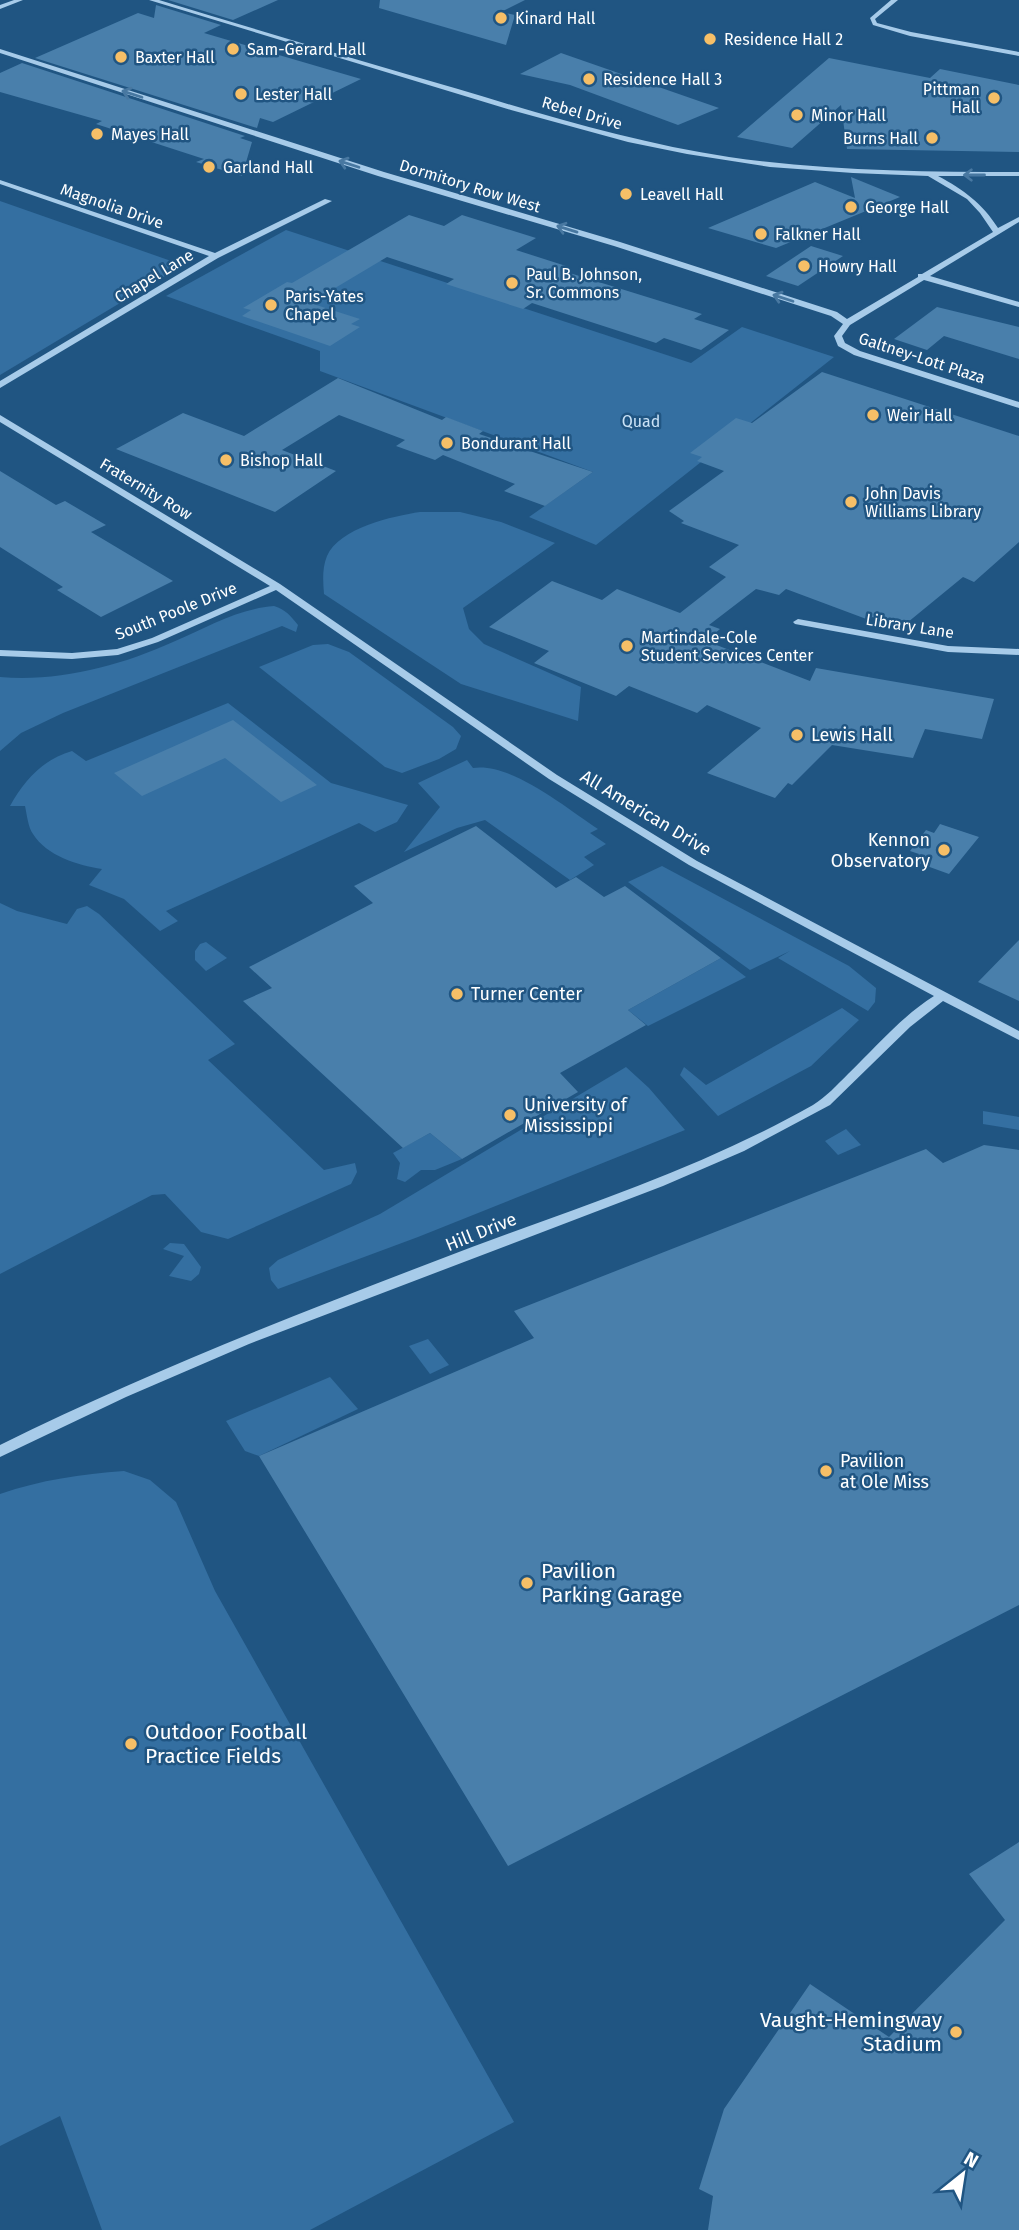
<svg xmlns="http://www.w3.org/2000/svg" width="1019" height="2230" font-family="'Fira Sans',sans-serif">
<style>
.green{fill:#346fa1}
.building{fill:#497fab}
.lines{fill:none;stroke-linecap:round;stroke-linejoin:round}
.minor{fill:#a7cbe9;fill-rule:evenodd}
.oneway{stroke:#4878a1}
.poi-dot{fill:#f6bf67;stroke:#205582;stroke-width:2.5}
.labels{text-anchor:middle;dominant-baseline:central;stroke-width:5;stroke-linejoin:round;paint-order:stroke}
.far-poi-label{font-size:16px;fill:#fff;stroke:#205582;text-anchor:start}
.far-street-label{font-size:16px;fill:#fff;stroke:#205582}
.far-park-label{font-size:16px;fill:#cbe3f7;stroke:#205582}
.poi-label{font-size:18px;fill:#fff;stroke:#205582;text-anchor:start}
.street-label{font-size:18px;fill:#fff;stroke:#205582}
.near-poi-label{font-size:21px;fill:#fff;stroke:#205582;text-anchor:start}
</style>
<rect width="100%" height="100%" fill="#205582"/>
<path class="green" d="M0,201L174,262L180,267L0,375Z
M286,230L691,363L742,327L834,357L596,545L529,517L593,472L320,371V351L166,296Z
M420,512H460L501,522L555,543L463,608L469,629L484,644L581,687L578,721L461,684L324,594C323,582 322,568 327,556C339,528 393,516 420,512Z
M274,606C286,610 290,615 298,625L296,632L282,626L63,713L21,733L0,751V677C59,682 120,666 173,642C208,627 237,609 274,606Z
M328,644L349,652L453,727L461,736L456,749L439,759L402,773L385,767L259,667L313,645Z
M228,703L331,783L408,805L397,822L375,832L359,823L166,911L178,921L160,931L124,899L89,885L102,869C77,865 47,856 33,834C28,827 27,815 25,806H10C24,781 43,759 72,751L86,761Z
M467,760L473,768C511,762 566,808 598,829L590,833L606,844L584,857L594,865L570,880L485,820L457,828L404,852L440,807L418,783Z
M662,866L849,966L876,988L875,1002L868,1011L778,958L790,951L750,970L628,882Z
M0,903L17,911L67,924L77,909L87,906L99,914L235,1044L208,1060L324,1170L355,1163L357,1172L351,1184L228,1239L201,1232L165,1194L152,1195L0,1274Z
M206,942L227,958L206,971L195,960V951L200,944Z
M721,958L746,977L648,1026L628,1010Z
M842,1008L859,1020L811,1066L718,1116L680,1075L684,1067L706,1085Z
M626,1067L649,1088L685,1130L418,1237L278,1289L271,1280L269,1268L278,1260L380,1214Z
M983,1111L1019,1117V1130L983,1124Z
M846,1129L861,1145L838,1155L825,1141Z
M430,1133L462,1159L435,1170H421L405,1182L397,1179L400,1163L393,1153Z
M170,1243L184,1244L201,1267L199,1274L191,1281L169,1276L184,1256L163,1249Z
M428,1339L449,1365L430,1374L409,1346Z
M330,1377L358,1409L259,1456L245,1451L226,1421Z
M124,1471L150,1480L176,1502L215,1591L514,2122L310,2230H102L60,2116L0,2146V1494C41,1480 81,1474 124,1471Z"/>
<path class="building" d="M168,0H278L233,20Z
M380,0H525L501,12L515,15L506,45L379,8Z
M156,5L221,25L204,33L361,79L273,122L260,118L257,128L35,58L138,13L154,18Z
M561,53L719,108L678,125L570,85L520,74Z
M829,58L930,78L940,69L1019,85V152L847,149L841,105L792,148L737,137Z
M22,63L245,136L240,138L252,142L242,176L196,162L204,159L96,124L102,121L0,92V73Z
M851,177L900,197L776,248L708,228L815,182L855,198Z
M409,215L444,226L462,215L536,238L516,250L566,266L560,270L702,314L694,319L729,330L701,350L664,338L656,343L532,303L523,309L446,284L454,279L387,257L310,303L360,319L351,324L360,327L330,346L242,316L251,310L243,308L287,282L292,283Z
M811,246L843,256L798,286L766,276Z
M937,307L1019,327V359L944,336L927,350L894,339Z
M822,372L1019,436V542L974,582L963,577L902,627L872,617L869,620L786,589L779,595L756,589L709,625L720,629L706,641L810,681L816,668L994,699L982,739L925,729L913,758L832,745L792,785L788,783L775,798L707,773L761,728L707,705L697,713L629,686L616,696L534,663L549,651L489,627L552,581L602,600L617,589L680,613L726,577L709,567L739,545L681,523L684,521L669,511L724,471L697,461L702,457L690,453L736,418L752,423Z
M338,378L442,420L446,417L483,431L479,434L593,472L545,506L504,491L515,484L443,455L435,460L396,446L405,440L339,415L282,450L336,471L275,512L116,449L183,413L244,436Z
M0,471L56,505L65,501L106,525L91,532L173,581L101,617L57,590L63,587L0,547Z
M233,720L317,785L281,802L225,758L142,796L114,773Z
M940,824L979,837L949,874L913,861L919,854L910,851L926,830L934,833Z
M476,826L556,888L576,877L604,897L625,886L721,958L628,1010L646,1025L560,1073L578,1092L462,1159L430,1133L403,1148L243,1001L272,988L249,967L373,903L354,886Z
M1019,940V1001L978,982Z
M984,1145L1019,1150V1605L508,1866L259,1456L534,1338L514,1311L926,1149L943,1163Z
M1019,1842V2230H708L713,2196L699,2189L724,2109L810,1984L889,2037L1005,1920L969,1874Z"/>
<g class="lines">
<path class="minor" d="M14,0H23L0,9V5Z
M149,0H159C258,30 358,60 458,89C547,116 636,143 729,157C825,171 922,172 1019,172V176H938C964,190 982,203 998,228L1019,217V222L930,276L1019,302V307L924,280L850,325L842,336L845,343L860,351L1019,402V408L854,355L838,346L834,336L843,324L831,316L614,246L378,176L0,53V49L384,172L620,242L837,312L847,319L918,277V274H922L993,232L980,213L967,199L928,176L853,173L770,167L687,154L628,142L511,110Z
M891,0H898L875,19L877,23L911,32L1019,52V56L910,36L873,25L870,18Z
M0,180L215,253L325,199L332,201L218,258L0,388V381L209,256L0,184Z
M0,415L280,584L557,775L697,861L1019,1031V1040L943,1001L910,1027L830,1105L744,1151L663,1186L249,1344L126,1397L0,1457V1445C154,1369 312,1308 472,1247C588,1204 705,1166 813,1105C826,1097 837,1085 848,1074C876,1047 901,1017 934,996L689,865L549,779L276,590L158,642L118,655L72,659L0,656V650L72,653L117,649L152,638L270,586L0,422Z
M798,619L948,646L1019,649V655L948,652L795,624L793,622Z"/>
</g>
<defs><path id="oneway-shaft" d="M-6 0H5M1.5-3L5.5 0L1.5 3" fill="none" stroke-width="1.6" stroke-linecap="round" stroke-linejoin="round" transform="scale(1.75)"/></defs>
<g class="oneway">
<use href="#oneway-shaft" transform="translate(132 94) rotate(-162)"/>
<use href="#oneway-shaft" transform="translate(349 164) rotate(-162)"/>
<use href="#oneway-shaft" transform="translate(974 175) rotate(180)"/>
<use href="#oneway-shaft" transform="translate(567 229) rotate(-163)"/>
<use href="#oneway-shaft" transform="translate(783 298) rotate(-162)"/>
</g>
<g class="poi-dot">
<circle cx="501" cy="18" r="7"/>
<circle cx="710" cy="39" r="7"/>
<circle cx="233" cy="49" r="7"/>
<circle cx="121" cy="57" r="7"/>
<circle cx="589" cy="79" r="7"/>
<circle cx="241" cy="94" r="7"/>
<circle cx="994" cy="98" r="7"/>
<circle cx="797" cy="115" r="7"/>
<circle cx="97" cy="134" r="7"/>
<circle cx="932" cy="138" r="7"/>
<circle cx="209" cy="167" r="7"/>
<circle cx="626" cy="194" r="7"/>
<circle cx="851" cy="207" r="7"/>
<circle cx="761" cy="234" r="7"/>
<circle cx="804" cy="266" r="7"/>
<circle cx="512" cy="283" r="7"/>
<circle cx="271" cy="305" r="7"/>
<circle cx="873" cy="415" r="7"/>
<circle cx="447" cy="443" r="7"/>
<circle cx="226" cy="460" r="7"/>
<circle cx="851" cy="502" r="7"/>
<circle cx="627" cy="646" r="7"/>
<circle cx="797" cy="735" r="7"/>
<circle cx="944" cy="850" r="7"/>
<circle cx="457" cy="994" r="7"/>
<circle cx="510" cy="1115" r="7"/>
<circle cx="826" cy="1471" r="7"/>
<circle cx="527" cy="1583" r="7"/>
<circle cx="131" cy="1744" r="7"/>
<circle cx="956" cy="2032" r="7"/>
</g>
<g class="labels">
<g class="far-poi-label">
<text x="515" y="18">Kinard Hall</text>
<text x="724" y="39">Residence Hall 2</text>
<text x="247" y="49">Sam-Gerard Hall</text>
<text x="135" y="57">Baxter Hall</text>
<text x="603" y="79">Residence Hall 3</text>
<text x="980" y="89" text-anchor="end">Pittman<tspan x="980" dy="18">Hall</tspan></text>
<text x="255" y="94">Lester Hall</text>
<text x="811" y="115">Minor Hall</text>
<text x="111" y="134">Mayes Hall</text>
<text x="918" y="138" text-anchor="end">Burns Hall</text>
<text x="223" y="167">Garland Hall</text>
<text x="640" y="194">Leavell Hall</text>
<text x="865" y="207">George Hall</text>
<text x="775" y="234">Falkner Hall</text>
<text x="818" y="266">Howry Hall</text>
<text x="526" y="274">Paul B. Johnson,<tspan x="526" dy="18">Sr. Commons</tspan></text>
<text x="285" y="296">Paris-Yates<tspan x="285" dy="18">Chapel</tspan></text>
<text x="887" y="415">Weir Hall</text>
<text x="461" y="443">Bondurant Hall</text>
<text x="240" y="460">Bishop Hall</text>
<text x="865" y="493">John Davis<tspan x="865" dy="18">Williams Library</tspan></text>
<text x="641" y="637">Martindale-Cole<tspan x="641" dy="18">Student Services Center</tspan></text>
</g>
<g class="far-street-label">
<text transform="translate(582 113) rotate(16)">Rebel Drive</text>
<text transform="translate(470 186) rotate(17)">Dormitory Row West</text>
<text transform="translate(112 206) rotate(19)">Magnolia Drive</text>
<text transform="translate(154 276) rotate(-31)">Chapel Lane</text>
<text transform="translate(922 358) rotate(18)">Galtney-Lott Plaza</text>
<text transform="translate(146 489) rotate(31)">Fraternity Row</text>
<text transform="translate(176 611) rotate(-22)">South Poole Drive</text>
<text transform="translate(910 626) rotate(9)">Library Lane</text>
</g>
<g class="far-park-label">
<text x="641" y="421">Quad</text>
</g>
<g class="poi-label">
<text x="811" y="735">Lewis Hall</text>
<text x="930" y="840" text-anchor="end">Kennon<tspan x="930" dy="21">Observatory</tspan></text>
<text x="471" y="994">Turner Center</text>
<text x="524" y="1105">University of<tspan x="524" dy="21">Mississippi</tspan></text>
<text x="840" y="1461">Pavilion<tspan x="840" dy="21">at Ole Miss</tspan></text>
</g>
<g class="street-label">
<text transform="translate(646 813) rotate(31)">All American Drive</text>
<text transform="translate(481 1232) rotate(-22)">Hill Drive</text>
</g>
<g class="near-poi-label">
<text x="541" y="1571">Pavilion<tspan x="541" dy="24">Parking Garage</tspan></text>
<text x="145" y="1732">Outdoor Football<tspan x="145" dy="24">Practice Fields</tspan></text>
<text x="942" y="2020" text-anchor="end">Vaught-Hemingway<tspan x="942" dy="24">Stadium</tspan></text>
</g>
</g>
<g transform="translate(963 2174) rotate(30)" stroke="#205582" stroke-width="5" paint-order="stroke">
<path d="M0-5L12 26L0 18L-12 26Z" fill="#ffffff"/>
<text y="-10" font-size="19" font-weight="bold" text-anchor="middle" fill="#ffffff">N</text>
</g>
</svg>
